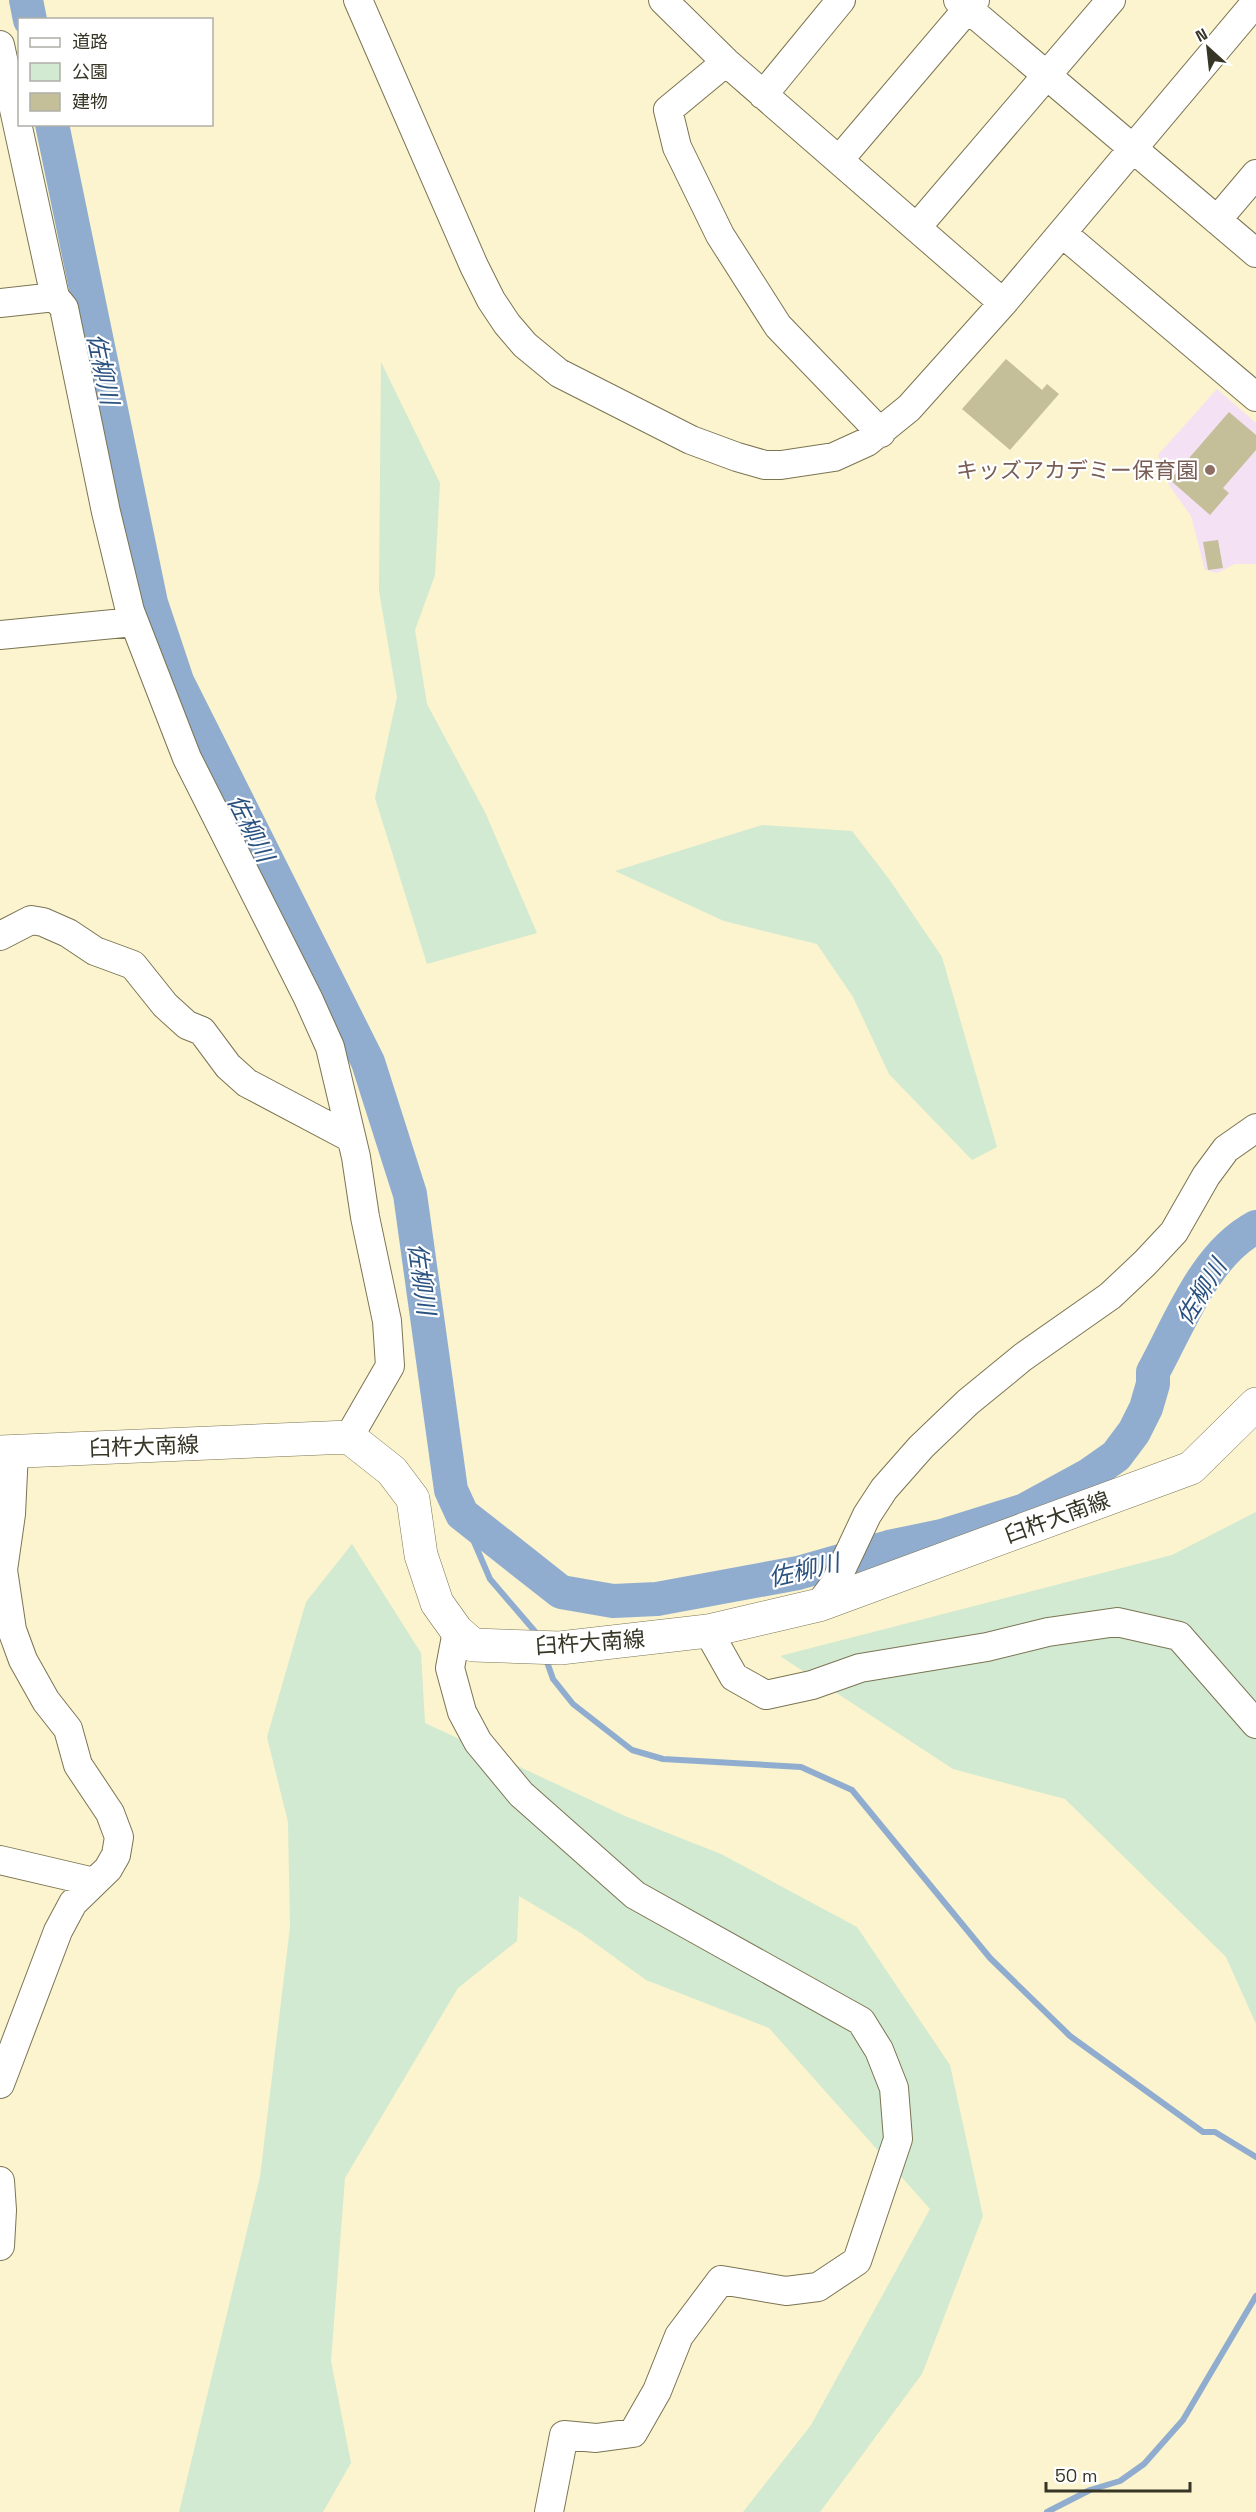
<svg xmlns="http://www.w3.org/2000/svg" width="1256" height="2512" font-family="'Space Grotesk','Noto Sans JP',sans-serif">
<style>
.education{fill:#f4e2f4}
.green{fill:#d1ead1}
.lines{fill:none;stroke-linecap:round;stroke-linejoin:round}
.stream{stroke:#90add0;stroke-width:6}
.river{stroke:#90add0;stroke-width:34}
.building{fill:#c4be99}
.minor-casing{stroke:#7b7453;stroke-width:30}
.major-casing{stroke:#7b7453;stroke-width:34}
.minor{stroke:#fff;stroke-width:28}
.major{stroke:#fff;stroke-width:33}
.education-dot{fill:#8d6e63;stroke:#fff;stroke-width:2}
.labels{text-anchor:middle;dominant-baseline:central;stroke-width:4.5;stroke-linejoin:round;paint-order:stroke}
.education-label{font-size:22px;fill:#785e54;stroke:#fff;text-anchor:end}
.street-label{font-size:22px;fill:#373526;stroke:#fff}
.water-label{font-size:24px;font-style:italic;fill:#2a5281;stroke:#fff}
</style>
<rect width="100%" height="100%" fill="#fbf4ce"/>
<path class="education" d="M1217,389L1256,423V564H1235L1217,573L1205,570L1191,516L1169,485L1158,455Z"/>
<path class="green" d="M381,362L440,483L435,575L415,630L427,704L485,812L537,933L427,964L375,798L397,697L379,591Z
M762,825L852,831L889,879L942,957L997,1147L972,1160L889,1074L853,997L817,944L724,921L615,871Z
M1256,1512V2024L1226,1957L1065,1799L953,1769L780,1656L1172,1555Z
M352,1544L421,1653L425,1723L625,1816L721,1854L857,1927L950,2065L983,2216L922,2374L820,2512H743L811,2425L930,2209L769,2028L646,1980L581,1933L519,1896L517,1941L458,1988L345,2178L331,2361L351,2463L323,2512H179L260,2177L290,1927L288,1822L267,1737L306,1602Z"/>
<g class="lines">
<path class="stream" d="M462,1514L490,1579L538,1635
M546,1659L553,1679L573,1704L632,1750L663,1759L801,1767L852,1790L990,1958L1070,2036L1203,2132H1215L1256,2157
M1047,2512L1090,2490L1120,2481L1144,2464L1183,2420L1256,2296"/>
<path class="river" d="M26,0L30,20
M52,124L151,603L177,681L368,1062L410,1194L451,1490L462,1514L561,1592L613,1601L657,1599L798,1573L889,1547L942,1536L1025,1510L1089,1475L1116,1456L1134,1432L1146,1408L1153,1384V1372C1180,1323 1204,1255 1256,1227"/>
</g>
<path class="building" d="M1006,359L1042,390L1047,384L1059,394L1010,450L962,409Z
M1229,412L1256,435V450L1223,488L1229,493L1210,515L1170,480Z
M1218,540L1223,568L1208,570L1203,542Z"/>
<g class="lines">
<g class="minor-casing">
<path id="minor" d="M358,0L474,266L491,300L507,324L525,345L559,373L691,440L737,457L765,465H781L834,457L867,442L909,408L1003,303L1256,2
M663,0L726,62L1003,303
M958,0L1256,253
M0,45L55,297
M726,62L668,110L677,147L720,235L778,326L881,433
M763,95L841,0
M839,160L975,0
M1217,220L1256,174
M917,227L1111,0
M1062,233L1256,397
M0,303L55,297L64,308L106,512L130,611L187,758L308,998L330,1047L356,1157L365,1217L387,1321L390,1366L349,1437
M0,635L134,622
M0,936L31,920L43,922L68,933L95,951L133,965L165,1005L187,1025L202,1031L228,1066L247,1083L351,1138
M819,1605L834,1585L867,1515L884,1489L921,1447L968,1402L1023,1357L1110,1296L1145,1263L1174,1232L1206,1176L1226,1149L1256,1128
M457,1631L450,1668L462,1712L478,1742L521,1794L635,1895L861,2021L879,2050L894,2088L898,2139L857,2261L818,2287L786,2291L721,2280L679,2336L657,2391L633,2433L596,2438L564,2435L549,2512
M708,1631L734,1677L766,1695L812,1685L860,1668L987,1647L1048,1632L1117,1622L1179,1636L1256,1724
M0,1860L94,1882
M0,2084L58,1931L73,1903L108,1869L116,1855L119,1837L110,1813L78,1765L68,1729L46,1701L23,1660L12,1630L3,1570L11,1514L14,1451
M0,2181L2,2210L0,2246"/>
</g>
<g class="major-casing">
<path id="major" d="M0,1452L349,1437L392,1471L413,1499L421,1555L437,1603L457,1631L473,1645L560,1648L708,1631L819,1605L1191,1468L1256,1404"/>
</g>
<use href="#minor" class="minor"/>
<use href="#major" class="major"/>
</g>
<circle class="education-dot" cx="1210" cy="470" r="6"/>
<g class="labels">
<g class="education-label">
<text x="1198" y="470">キッズアカデミー保育園</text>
</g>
<g class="street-label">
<text transform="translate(144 1446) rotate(-2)">臼杵大南線</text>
<text transform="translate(1057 1517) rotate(-20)">臼杵大南線</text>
<text transform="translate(590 1642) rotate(-4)">臼杵大南線</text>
</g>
<g class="water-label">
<text transform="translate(103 369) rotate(78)">佐柳川</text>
<text transform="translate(251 828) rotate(63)">佐柳川</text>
<text transform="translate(422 1279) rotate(82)">佐柳川</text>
<text transform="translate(1201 1292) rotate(-58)">佐柳川</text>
<text transform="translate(804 1570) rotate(-13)">佐柳川</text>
</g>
</g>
<rect x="18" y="18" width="195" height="108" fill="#ffffff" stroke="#afaea8" stroke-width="1.5"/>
<rect x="30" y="38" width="30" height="9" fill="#ffffff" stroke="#afaea8" stroke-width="1.5"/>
<text x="72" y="48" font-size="18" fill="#373526">道路</text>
<rect x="30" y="63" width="30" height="18" fill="#d1ead1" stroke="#afaea8" stroke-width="1.5"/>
<text x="72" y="78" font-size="18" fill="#373526">公園</text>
<rect x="30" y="93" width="30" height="18" fill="#c4be99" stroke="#afaea8" stroke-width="1.5"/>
<text x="72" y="108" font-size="18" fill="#373526">建物</text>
<g transform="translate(1208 48) rotate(333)" stroke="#ffffff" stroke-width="4.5" paint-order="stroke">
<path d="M0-4.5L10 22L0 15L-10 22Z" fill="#373526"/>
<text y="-9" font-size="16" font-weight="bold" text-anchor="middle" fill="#373526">N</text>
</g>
<path d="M1046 2482v9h144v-9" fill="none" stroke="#373526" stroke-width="3"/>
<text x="1055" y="2482" font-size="18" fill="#373526" stroke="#ffffff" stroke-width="4.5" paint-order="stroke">50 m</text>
</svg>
